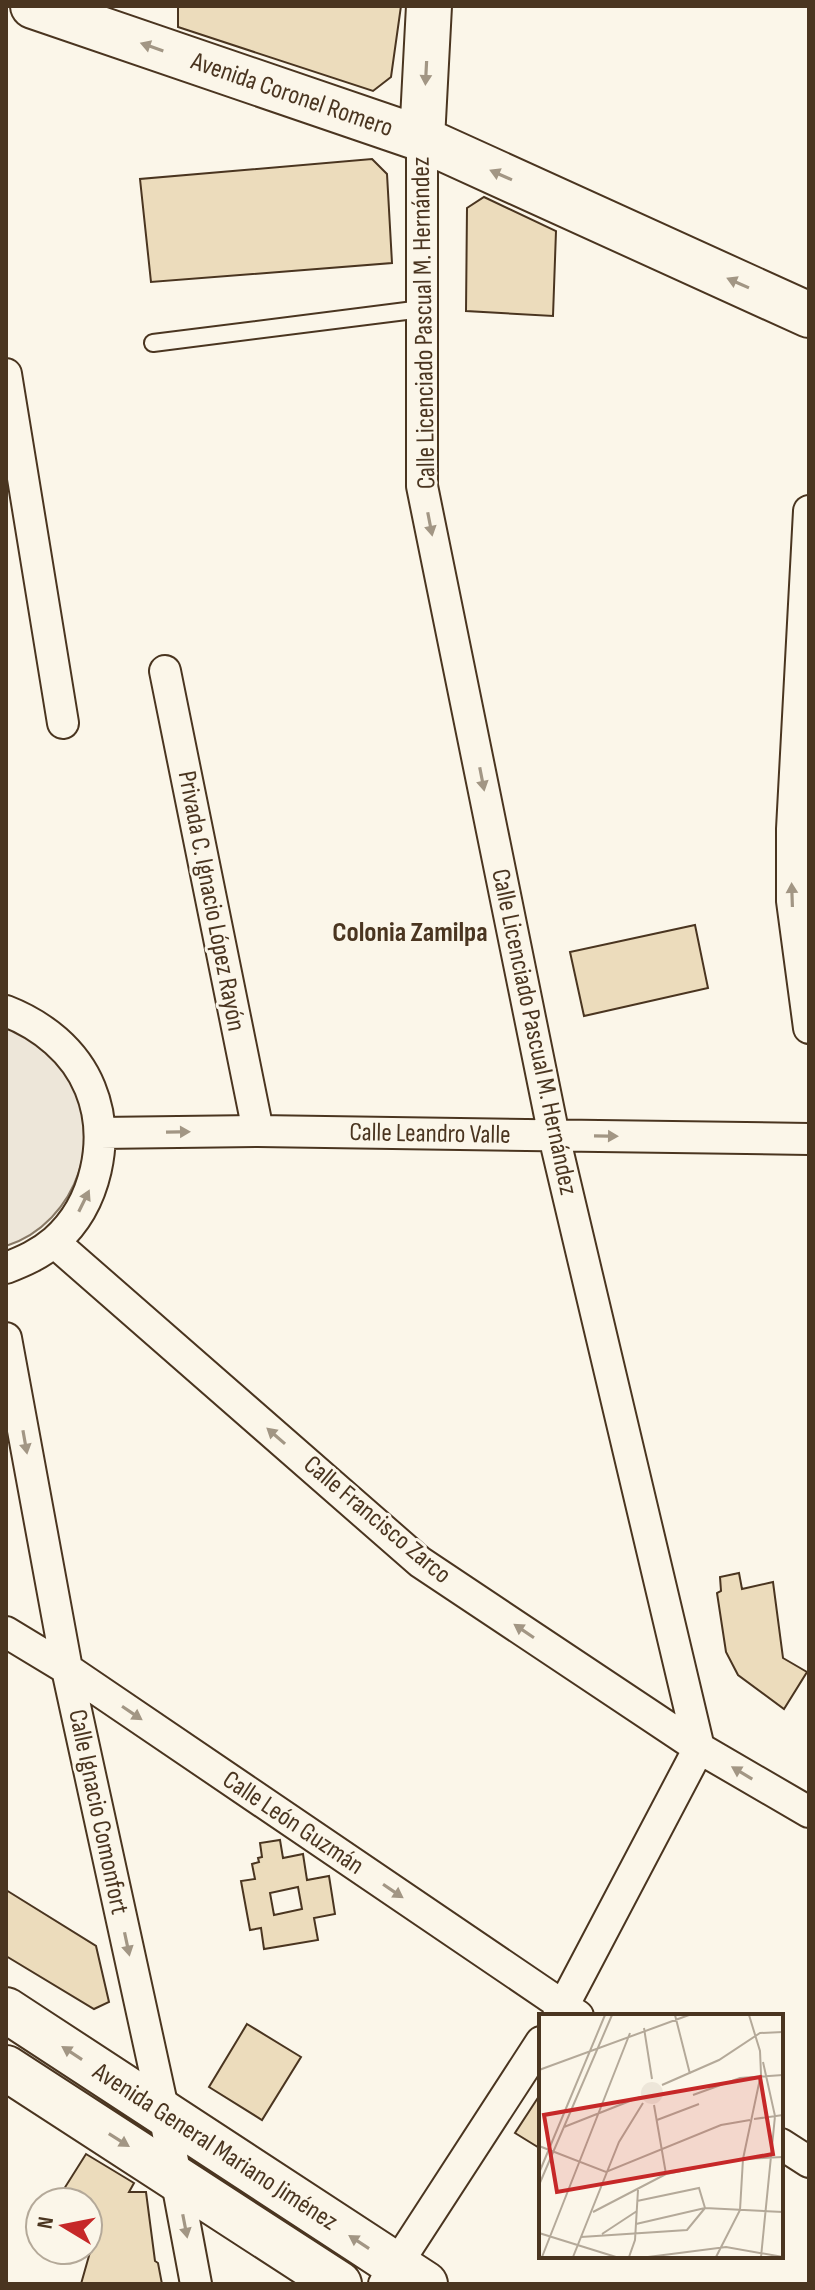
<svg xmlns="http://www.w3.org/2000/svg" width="815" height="2290" font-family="'Sofia Sans Condensed',sans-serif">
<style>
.green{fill:#ede6d9;stroke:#887966;stroke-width:2}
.building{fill:#ecdcbc;stroke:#4a3520;stroke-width:2;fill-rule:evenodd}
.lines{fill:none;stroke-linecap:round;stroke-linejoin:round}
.service-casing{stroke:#4a3520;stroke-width:20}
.minor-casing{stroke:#4a3520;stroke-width:34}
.primary-casing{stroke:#4a3520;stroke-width:48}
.service{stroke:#fbf6e9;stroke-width:16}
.minor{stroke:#fbf6e9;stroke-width:30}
.primary{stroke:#fbf6e9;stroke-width:44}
.oneway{fill:#a29684}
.labels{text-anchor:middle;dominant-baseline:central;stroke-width:6;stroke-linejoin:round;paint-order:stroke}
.street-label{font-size:26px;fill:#4a3520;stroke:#fbf6e9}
.neighbourhood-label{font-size:28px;font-weight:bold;fill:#4a3520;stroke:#fbf6e9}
.inset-road{fill:none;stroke:#b4a999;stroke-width:2}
.view{fill:#c62828;fill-opacity:0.15;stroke:#c62828;stroke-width:4}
.inset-edge{fill:none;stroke:#4a3520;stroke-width:4}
</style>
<rect width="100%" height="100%" fill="#fbf6e9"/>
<path class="green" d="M6,1024C29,1036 49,1046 65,1068C109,1130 78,1223 6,1246Z"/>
<path class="building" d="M178,6H401L391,77L373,91L178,27Z
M372,159L387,174L392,263L151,282L140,179Z
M484,197L556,231L553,316L466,311L467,208Z
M695,925L708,988L584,1016L570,952Z
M739,1573L742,1589L773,1582L783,1658L807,1672L784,1709L738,1675L726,1652L717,1593L721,1591L720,1577Z
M280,1840L283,1858L303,1854L307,1880L329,1876L335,1914L314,1918L318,1940L264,1949L261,1928L250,1930L241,1881L255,1879L252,1864L259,1862L258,1858L262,1857L260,1843ZM298,1887L302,1909L274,1915L270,1893Z
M6,1890L96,1946L109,2002L94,2009L6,1956Z
M247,2024L301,2057L262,2120L209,2087Z
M541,2093V2149L515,2133Z
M86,2154L134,2183L129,2192H146L155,2261L158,2263L162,2284H81L94,2238L95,2224L88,2219V2202L57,2200Z"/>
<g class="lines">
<g class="service-casing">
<path id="service" d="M153,343L422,309"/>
</g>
<g class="minor-casing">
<path id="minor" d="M422,139V486L554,1136L699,1748L558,2016
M6,374L63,723
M809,511L792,829V901L809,1028
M165,671L258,1131
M6,1011C42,1025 75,1051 90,1088C111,1139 96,1205 55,1241C40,1254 24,1261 6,1268
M100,1133L258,1131L809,1139
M54,1242L420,1562L699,1748L809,1812
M6,1338L67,1669L164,2113L196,2284
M6,1632L67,1669L578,2016
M781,2144L809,2162
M384,2284L541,2042"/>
</g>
<g class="primary-casing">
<path id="primary" d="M33,6L422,139L809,315
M422,139L429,6
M6,2010L425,2284
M6,2068L339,2284"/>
</g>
<use href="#service" class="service"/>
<use href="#minor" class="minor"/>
<use href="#primary" class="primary"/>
</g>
<defs><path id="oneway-solid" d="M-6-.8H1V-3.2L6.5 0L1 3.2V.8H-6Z" transform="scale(2)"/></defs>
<g class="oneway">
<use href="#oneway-solid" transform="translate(152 47) rotate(-161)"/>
<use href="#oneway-solid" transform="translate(426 73) rotate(93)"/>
<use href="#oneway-solid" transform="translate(501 175) rotate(-156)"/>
<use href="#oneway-solid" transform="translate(738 283) rotate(-156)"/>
<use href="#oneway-solid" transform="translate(430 524) rotate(79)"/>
<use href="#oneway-solid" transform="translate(482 779) rotate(79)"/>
<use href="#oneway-solid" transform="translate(792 895) rotate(-92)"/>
<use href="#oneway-solid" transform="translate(178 1132) rotate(-1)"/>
<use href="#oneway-solid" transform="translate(606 1136) rotate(1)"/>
<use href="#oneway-solid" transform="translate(84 1201) rotate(-64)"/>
<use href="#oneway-solid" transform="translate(276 1436) rotate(-139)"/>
<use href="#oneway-solid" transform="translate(25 1442) rotate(80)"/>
<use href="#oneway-solid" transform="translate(524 1631) rotate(-146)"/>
<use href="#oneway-solid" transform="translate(132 1713) rotate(34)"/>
<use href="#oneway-solid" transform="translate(742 1773) rotate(-149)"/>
<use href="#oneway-solid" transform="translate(393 1891) rotate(34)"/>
<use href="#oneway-solid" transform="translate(127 1944) rotate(78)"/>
<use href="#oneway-solid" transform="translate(72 2053) rotate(-147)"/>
<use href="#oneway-solid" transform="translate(119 2140) rotate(32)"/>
<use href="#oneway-solid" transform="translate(185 2226) rotate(79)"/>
<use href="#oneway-solid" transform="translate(359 2242) rotate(-147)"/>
</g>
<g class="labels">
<g class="street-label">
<text transform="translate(292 95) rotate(19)">Avenida Coronel Romero</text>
<text transform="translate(424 323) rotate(-91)">Calle Licenciado Pascual M. Hernández</text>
<text transform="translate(211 901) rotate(79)">Privada C. Ignacio López Rayón</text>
<text transform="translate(534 1032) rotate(78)">Calle Licenciado Pascual M. Hernández</text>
<text transform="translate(430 1134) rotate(1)">Calle Leandro Valle</text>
<text transform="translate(377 1520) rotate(40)">Calle Francisco Zarco</text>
<text transform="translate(98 1812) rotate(78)">Calle Ignacio Comonfort</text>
<text transform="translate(293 1823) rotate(34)">Calle León Guzmán</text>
<text transform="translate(215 2147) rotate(33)">Avenida General Mariano Jiménez</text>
</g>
<g class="neighbourhood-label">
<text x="410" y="932">Colonia Zamilpa</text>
</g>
</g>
<g transform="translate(539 2014)">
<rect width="244" height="244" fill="#fbf6e9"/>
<path d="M102 79a11 11 0 1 1 22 0a11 11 0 1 1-22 0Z" fill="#ede6d9"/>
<path class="inset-road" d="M136,1L151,60M105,14L113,65M0,56L150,1M123,71L180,46L221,19L244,18M154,81L201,64L244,61M115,91L127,160M215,105L244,101M118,106L160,90M25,113L101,83M0,132L67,158L182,111L211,106M204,145L244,143M0,159L66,1M0,171L73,1M98,187L160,174L166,194M54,198L127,160L204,145M97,210L166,194L244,198M0,219L77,243M63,220L98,197M42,223L148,216L166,194M3,243L91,19M34,243L80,128L104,89M90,243L96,226L99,176M109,243L187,233L244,243M177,243L201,196L204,145L222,60L221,37L210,1M222,243L236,102L224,48"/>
<path class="view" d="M221,63L234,140L18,178L5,101Z"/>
<rect width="244" height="244" class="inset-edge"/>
</g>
<rect width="815" height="2290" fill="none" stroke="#4a3520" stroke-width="16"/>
<g transform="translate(64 2226) rotate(280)"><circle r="38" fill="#fbf6e9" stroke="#b4a999" stroke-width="2"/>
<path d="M0-6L14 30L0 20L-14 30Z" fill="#c62828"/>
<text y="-12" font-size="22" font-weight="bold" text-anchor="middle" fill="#4a3520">N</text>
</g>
</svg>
